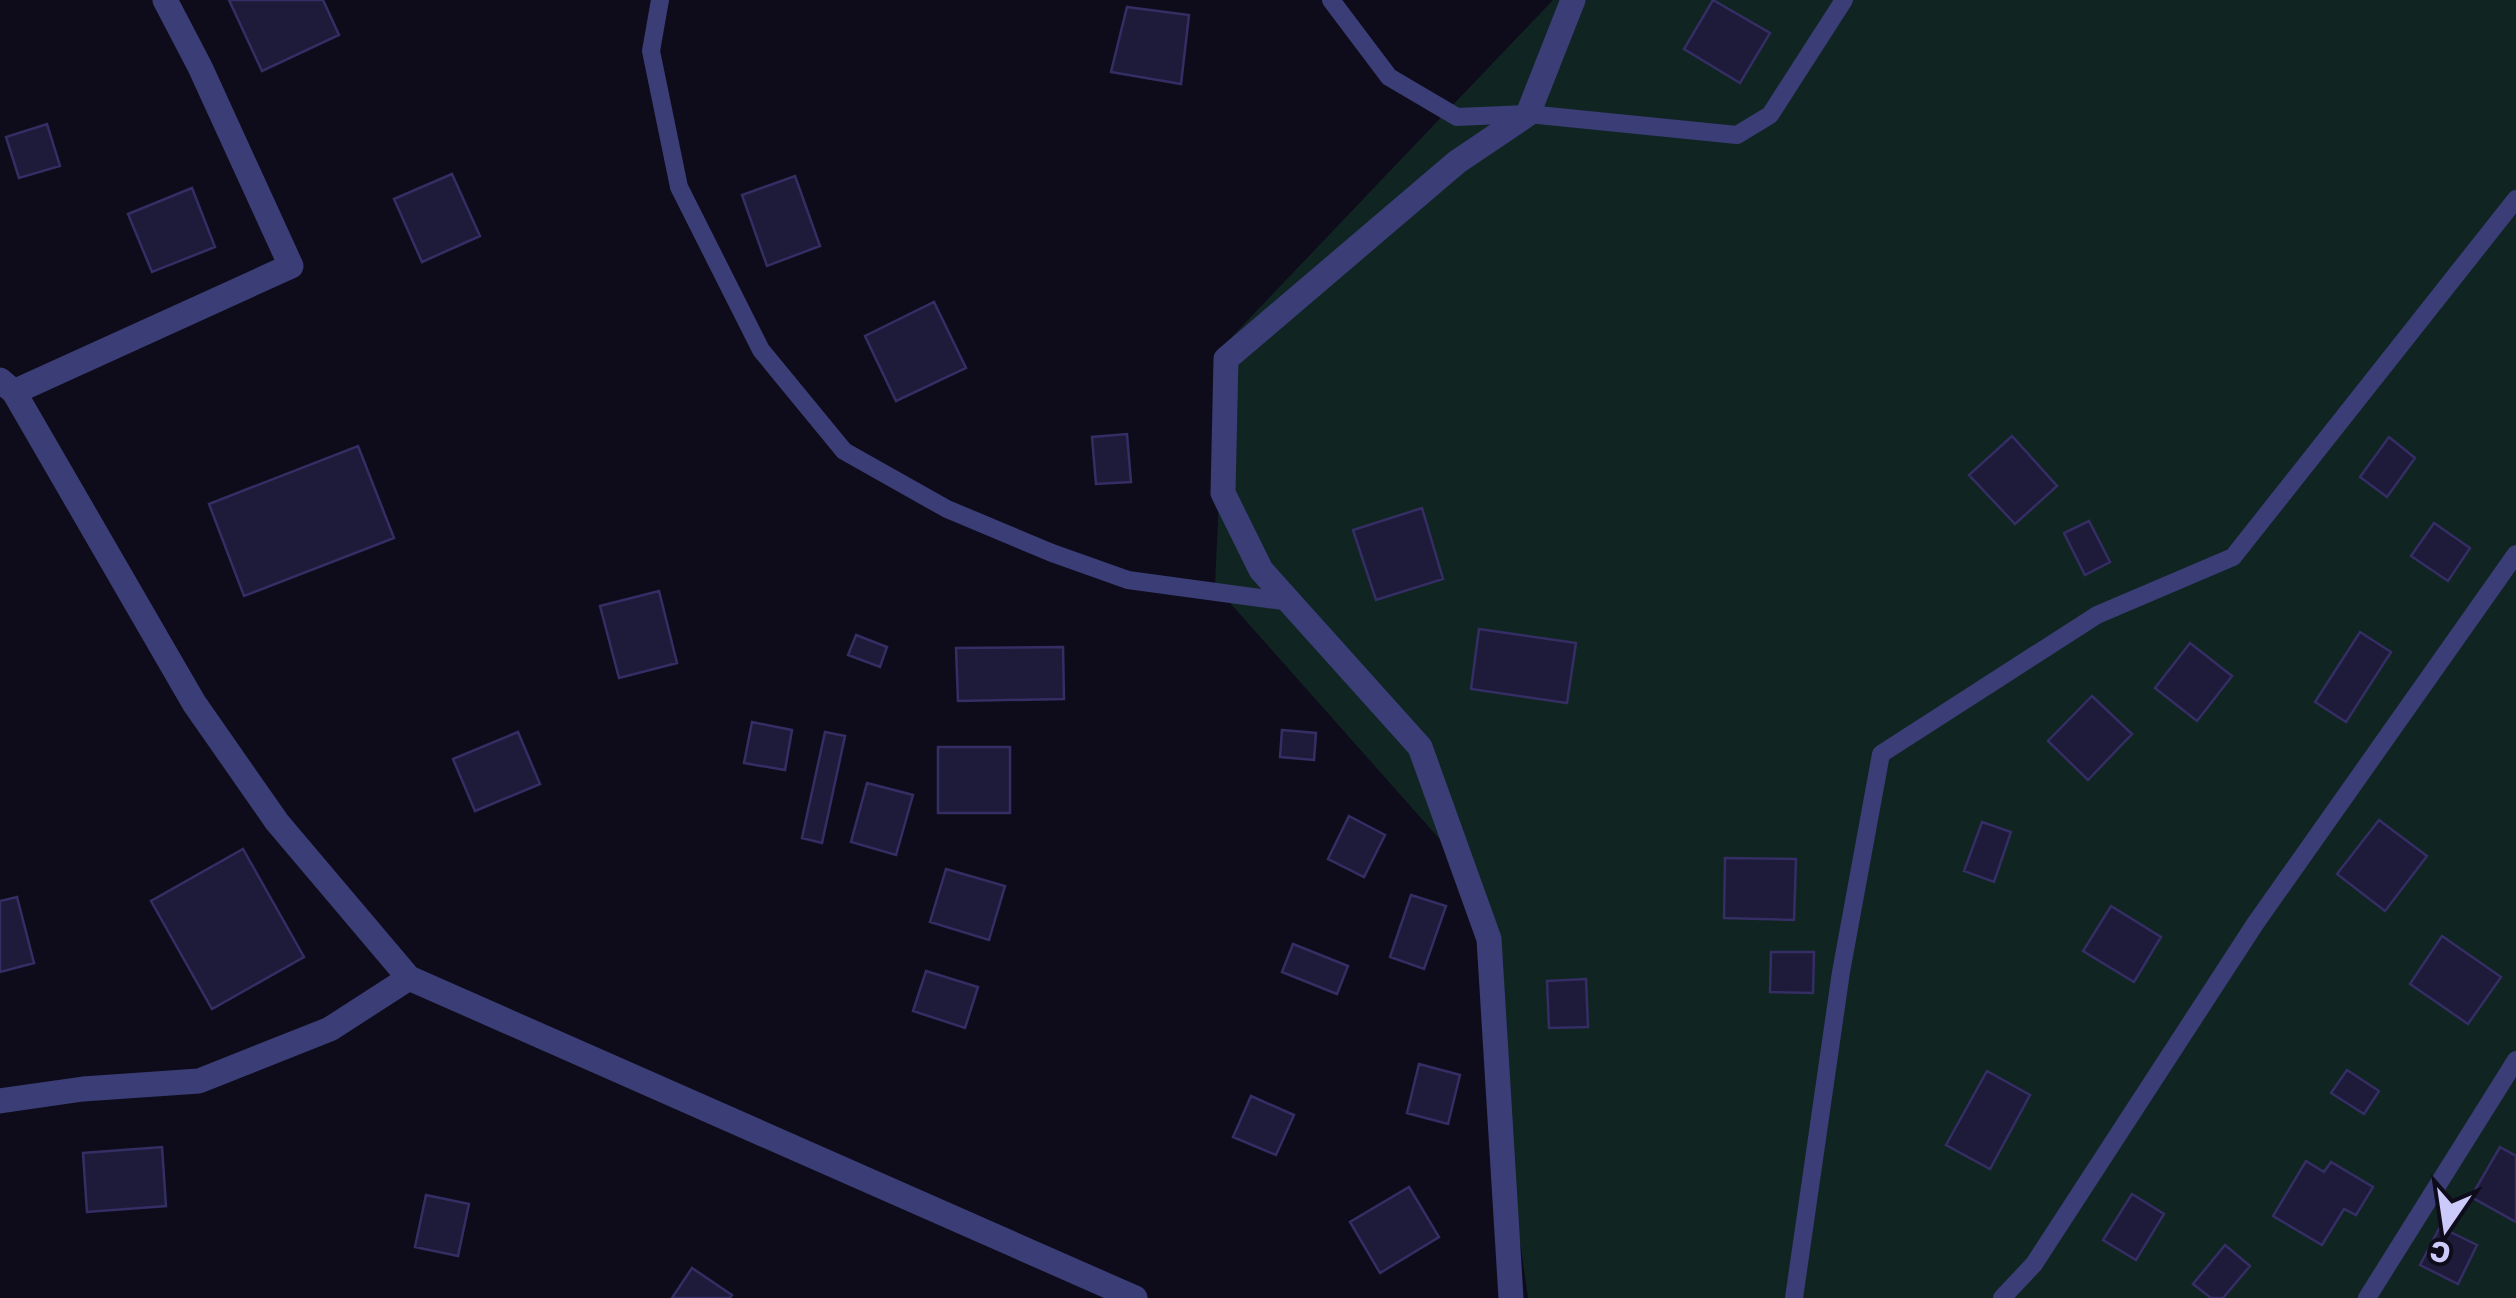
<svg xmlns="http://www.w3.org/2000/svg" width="2516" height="1298" font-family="'Golos Text',sans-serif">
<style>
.green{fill:#102422}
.building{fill:#1e1a3a;stroke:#342e64;stroke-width:2.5}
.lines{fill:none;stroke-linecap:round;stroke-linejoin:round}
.service{stroke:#3b3d76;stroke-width:18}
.minor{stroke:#3b3d76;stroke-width:25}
.tertiary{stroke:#3b3d76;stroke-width:25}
</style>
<rect width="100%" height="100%" fill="#0e0c1b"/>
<path class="green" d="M1553,0H2516V1298H1528L1468,871L1215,586L1226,343Z"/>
<path class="building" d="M229,0H323L339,35L262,71Z
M1713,0L1770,33L1740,83L1684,49Z
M1127,7L1189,15L1181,84L1111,72Z
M47,124L60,166L19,178L6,137Z
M452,174L480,236L422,262L394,199Z
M795,176L820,246L767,266L742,195Z
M192,188L215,247L152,272L128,214Z
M934,302L966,368L896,401L865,336Z
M1127,434L1131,482L1096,484L1092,437Z
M2012,436L2057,486L2015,524L1969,475Z
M2389,437L2415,458L2387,497L2360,477Z
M358,446L394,538L244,596L209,504Z
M1422,508L1443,579L1376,600L1353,530Z
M2089,521L2110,562L2085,575L2064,533Z
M2434,523L2470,548L2448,581L2411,556Z
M659,591L677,663L619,678L600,606Z
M1479,629L1576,643L1567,703L1471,689Z
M2360,632L2391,652L2346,722L2315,702Z
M856,635L887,647L880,667L848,655Z
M2190,643L2232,676L2197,721L2155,688Z
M1063,647L1064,699L958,701L956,648Z
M2092,696L2132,734L2088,780L2048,741Z
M752,722L792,730L785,770L744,763Z
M1282,730L1316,733L1314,760L1280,757Z
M518,732L540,784L475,811L453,759Z
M825,732L845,736L822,843L802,838Z
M938,747H1010V813H938Z
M867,783L913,795L896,855L851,842Z
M1349,816L1385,835L1364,877L1328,859Z
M2379,820L2427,856L2385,911L2337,874Z
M1982,822L2011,832L1994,882L1964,871Z
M243,849L304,957L212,1009L151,901Z
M1725,858L1796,859L1794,920L1724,918Z
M946,869L1005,886L989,940L930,922Z
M1411,895L1446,906L1424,969L1390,957Z
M17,897L34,963L0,972V901Z
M2111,906L2161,937L2134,982L2083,951Z
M2442,936L2501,977L2468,1024L2410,984Z
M1293,944L1348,966L1337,994L1282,972Z
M1771,952H1814L1813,993L1770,992Z
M926,971L978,987L965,1028L913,1011Z
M1586,979L1588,1027L1549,1028L1547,981Z
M1419,1064L1460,1075L1448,1124L1407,1113Z
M2347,1070L2379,1091L2364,1114L2331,1093Z
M1987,1071L2030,1095L1990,1169L1946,1145Z
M1251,1096L1294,1115L1276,1155L1233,1137Z
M162,1147L166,1206L87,1212L83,1153Z
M2500,1147L2516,1156V1222L2471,1197Z
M2306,1161L2324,1172L2331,1162L2373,1187L2356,1215L2344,1209L2322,1245L2273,1216Z
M1409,1187L1439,1237L1380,1273L1350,1222Z
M2132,1194L2164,1214L2136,1260L2103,1240Z
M426,1195L469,1204L458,1256L415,1247Z
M2440,1227L2477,1245L2458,1284L2420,1265Z
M2225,1245L2250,1266L2223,1298H2211L2193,1284Z
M692,1268L732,1295L730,1298H672Z"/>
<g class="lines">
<path class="service" d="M660,0L651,51L679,187L761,350L844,451L947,509L1052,553L1128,580L1290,602
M1331,0L1389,77L1457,117L1528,114L1737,135L1770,115L1844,0
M1794,1298L1841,972L1881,754L2097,615L2233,557L2516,199
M2002,1298L2034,1264L2255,924L2516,554
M2367,1298L2516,1060"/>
<path class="minor" d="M14,392L291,266L200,67L165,0
M0,1101L83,1089L199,1081L330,1029L409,978
M1511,1298L1489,939L1420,747L1261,570L1223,493L1226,359L1457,162L1528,114L1573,0"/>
<path class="tertiary" d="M0,380L14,392L194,703L277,822L409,978L1135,1298"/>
</g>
<g transform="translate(2446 1228) rotate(193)" stroke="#0e0c1b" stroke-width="8" paint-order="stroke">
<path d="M0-8L18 38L0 25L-18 38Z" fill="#cccafb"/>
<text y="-15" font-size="28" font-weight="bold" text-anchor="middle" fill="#cccafb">С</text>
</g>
</svg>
